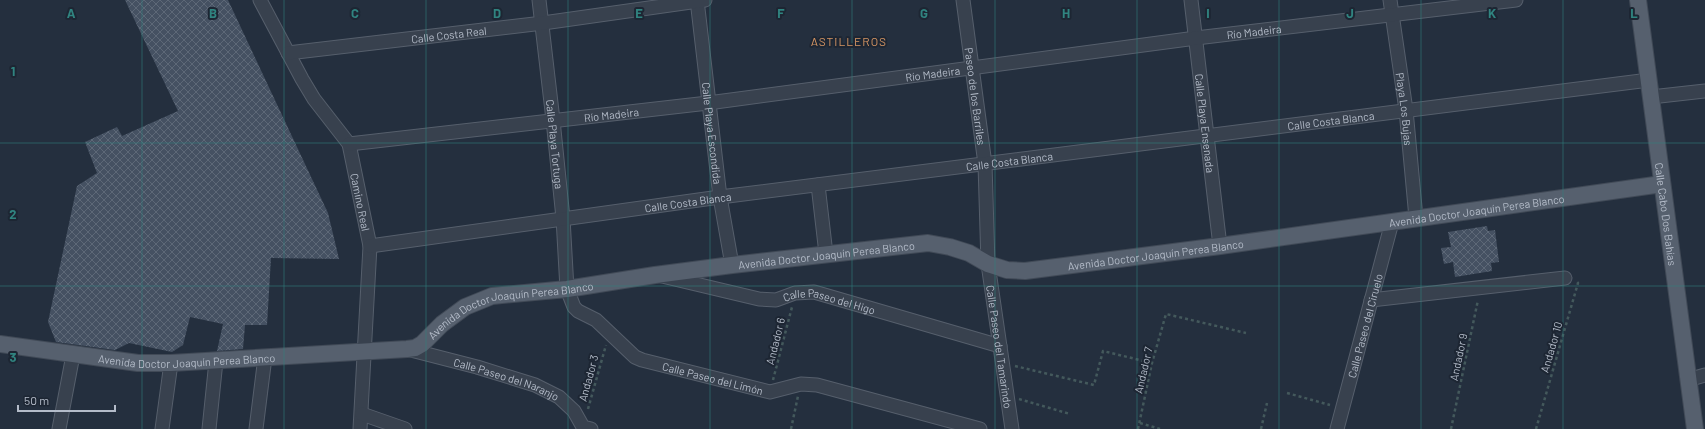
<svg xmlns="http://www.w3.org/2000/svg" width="1705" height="429" font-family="Barlow,sans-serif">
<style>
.building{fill:url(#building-cross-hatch)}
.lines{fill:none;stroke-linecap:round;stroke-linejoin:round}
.minor-casing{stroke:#565f6c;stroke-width:15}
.major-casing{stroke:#414a57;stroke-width:18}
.path{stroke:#44595c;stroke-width:2.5;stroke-dasharray:3 3;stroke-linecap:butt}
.minor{stroke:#38414e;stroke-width:13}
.major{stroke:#56606e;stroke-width:16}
.grid{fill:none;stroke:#308480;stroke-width:1;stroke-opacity:0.55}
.labels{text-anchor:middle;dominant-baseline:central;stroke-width:4;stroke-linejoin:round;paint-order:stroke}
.street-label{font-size:11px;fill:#b4bcc9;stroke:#1d2633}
.neighbourhood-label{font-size:12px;letter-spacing:1px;fill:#d59563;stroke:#1d2633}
.grid-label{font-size:13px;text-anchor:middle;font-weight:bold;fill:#308480;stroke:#1d2633;stroke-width:4;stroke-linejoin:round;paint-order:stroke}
</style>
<defs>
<pattern id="building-cross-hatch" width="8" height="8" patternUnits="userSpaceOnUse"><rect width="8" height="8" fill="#455162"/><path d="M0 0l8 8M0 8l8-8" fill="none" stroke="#5d6877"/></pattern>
</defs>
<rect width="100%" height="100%" fill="#242f3e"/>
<path class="building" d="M125,0H228L328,213L339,259L271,258L267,325H245L243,349L217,351L223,324L190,317L183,345L172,352L129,343L115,350L56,342L48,322L77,186L97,173L85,142L117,127L122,136L178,111Z
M1487,226L1488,231L1495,230L1499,262L1491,263L1492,271L1455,277L1453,262L1444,264L1441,248L1451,247L1448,232Z"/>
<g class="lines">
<g class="minor-casing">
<g id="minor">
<path id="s1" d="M260,0L302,79L314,99L349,144L370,246L360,429"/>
<path id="s2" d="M539,0L553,120L563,218L567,289L574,307L578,311L596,320L635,357L642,360L770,392L801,384L817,385L980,429"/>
<path id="s3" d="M697,0L720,197L732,265"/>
<path id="s4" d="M963,0L985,164L988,264L1012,429"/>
<path id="s5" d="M1191,0L1220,246"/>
<path id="s6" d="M1390,0L1406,110L1416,218"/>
<path id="s7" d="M288,53L543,23L705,0"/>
<path d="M1651,97L1705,91"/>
<path id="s8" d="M349,144L708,103L1196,38L1516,0"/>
<path d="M818,185L826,254"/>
<path id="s9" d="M370,246L720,197L1649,80"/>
<path id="s10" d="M662,276L759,299L776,300L795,293L814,292L1000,346"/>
<path d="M1371,300L1565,278"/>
<path id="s11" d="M407,349L477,367L535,385L559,397L574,411L583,427L591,429"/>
<path d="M1688,380L1705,375"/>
<path d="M362,414L405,429"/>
<path d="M59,429L73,355"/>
<path d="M162,429L171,363"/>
<path d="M209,429L216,361"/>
<path d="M256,429L265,357"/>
<path id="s12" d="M1337,429L1392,222"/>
</g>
</g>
<g class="major-casing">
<g id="major">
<path id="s13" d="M1638,0L1695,429"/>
<path id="s14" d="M0,344L138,363H171L407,349L415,348L422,344L442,324L465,307L492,296L567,289L655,275L732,265L928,243L950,247L969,253L988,264L1007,270L1025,271L1220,246L1662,184"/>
</g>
</g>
<path class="path" d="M1015,366L1094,385L1103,351L1152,363
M773,380L792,307
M1287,393L1330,405
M1019,399L1070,414
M588,409L606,345
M1140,423L1160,429
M791,429L798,396
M1138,429L1152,363L1166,314L1246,333
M1261,429L1267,403
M1451,429L1478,300
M1536,429L1578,283L1577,282"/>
<use href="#minor" class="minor"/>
<use href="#major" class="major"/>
</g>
<path class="grid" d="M142,0V429M284,0V429M426,0V429M568,0V429M710,0V429M852,0V429M995,0V429M1137,0V429M1279,0V429M1421,0V429M1563,0V429M0,143H1705M0,286H1705"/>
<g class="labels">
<g class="street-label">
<text stroke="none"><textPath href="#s8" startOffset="912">Río Madeira</textPath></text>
<text stroke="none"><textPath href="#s7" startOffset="162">Calle Costa Real</textPath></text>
<text stroke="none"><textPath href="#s8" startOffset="588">Río Madeira</textPath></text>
<text stroke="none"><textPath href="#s4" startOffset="97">Paseo de los Barriles</textPath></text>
<text stroke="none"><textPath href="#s6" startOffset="110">Playa Los Bujas</textPath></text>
<text stroke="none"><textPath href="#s8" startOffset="264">Río Madeira</textPath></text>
<text stroke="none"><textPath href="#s9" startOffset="969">Calle Costa Blanca</textPath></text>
<text stroke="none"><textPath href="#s5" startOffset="124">Calle Playa Ensenada</textPath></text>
<text stroke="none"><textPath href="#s3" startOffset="134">Calle Playa Escondida</textPath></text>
<text stroke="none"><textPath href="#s2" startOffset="145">Calle Playa Tortuga</textPath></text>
<text stroke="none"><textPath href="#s9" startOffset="645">Calle Costa Blanca</textPath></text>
<text stroke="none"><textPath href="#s1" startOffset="229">Camino Real</textPath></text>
<text stroke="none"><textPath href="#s9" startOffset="321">Calle Costa Blanca</textPath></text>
<text stroke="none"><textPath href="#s14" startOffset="1508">Avenida Doctor Joaquín Perea Blanco</textPath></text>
<text stroke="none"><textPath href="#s13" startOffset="216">Calle Cabo Dos Bahías</textPath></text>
<text stroke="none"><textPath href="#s14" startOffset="1184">Avenida Doctor Joaquín Perea Blanco</textPath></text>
<text stroke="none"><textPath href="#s14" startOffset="848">Avenida Doctor Joaquín Perea Blanco</textPath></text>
<text stroke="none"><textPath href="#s10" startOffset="172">Calle Paseo del Higo</textPath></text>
<text stroke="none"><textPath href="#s14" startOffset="524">Avenida Doctor Joaquín Perea Blanco</textPath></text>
<text stroke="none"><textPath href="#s12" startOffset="107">Calle Paseo del Ciruelo</textPath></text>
<text transform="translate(775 341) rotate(-76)">Andador 6</text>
<text stroke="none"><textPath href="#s4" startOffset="349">Calle Paseo del Tamarindo</textPath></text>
<text transform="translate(1551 347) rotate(-74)">Andador 10</text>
<text stroke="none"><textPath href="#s14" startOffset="188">Avenida Doctor Joaquín Perea Blanco</textPath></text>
<text transform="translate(1458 357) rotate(-78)">Andador 9</text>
<text transform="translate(1143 370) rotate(-77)">Andador 7</text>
<text transform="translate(588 378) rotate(-75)">Andador 3</text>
<text stroke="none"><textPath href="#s2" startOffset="470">Calle Paseo del Limón</textPath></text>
<text stroke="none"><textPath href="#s11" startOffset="104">Calle Paseo del Naranjo</textPath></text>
</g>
<g class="neighbourhood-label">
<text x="849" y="41">ASTILLEROS</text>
</g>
</g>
<g class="grid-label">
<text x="71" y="18">A</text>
<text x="213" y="18">B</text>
<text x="355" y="18">C</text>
<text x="497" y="18">D</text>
<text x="639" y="18">E</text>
<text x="781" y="18">F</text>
<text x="924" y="18">G</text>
<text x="1066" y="18">H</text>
<text x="1208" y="18">I</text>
<text x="1350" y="18">J</text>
<text x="1492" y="18">K</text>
<text x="1634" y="18">L</text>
<text x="13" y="76">1</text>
<text x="13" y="219">2</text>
<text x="13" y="362">3</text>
</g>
<path d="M18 405v6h97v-6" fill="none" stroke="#b4bcc9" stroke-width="2"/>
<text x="24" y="405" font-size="12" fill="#b4bcc9" stroke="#1d2633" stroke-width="3" paint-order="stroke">50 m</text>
</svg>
